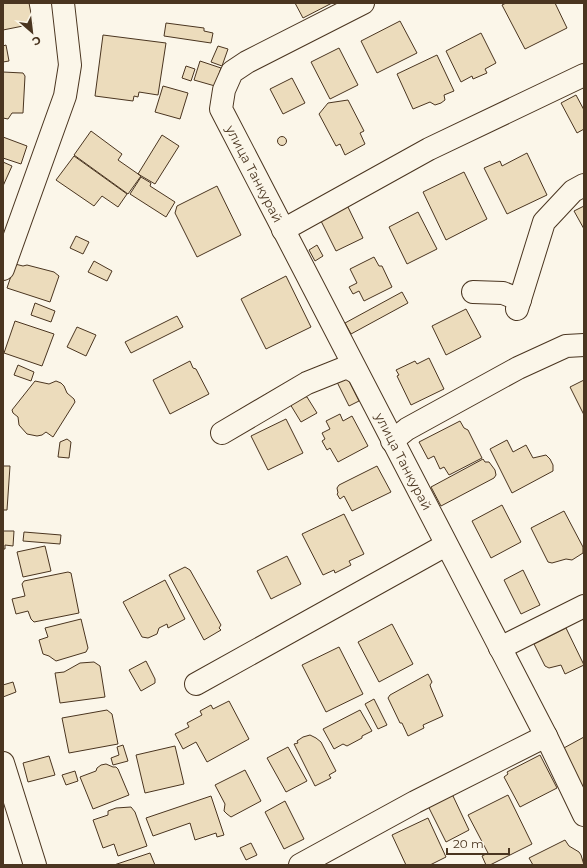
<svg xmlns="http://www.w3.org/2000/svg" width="587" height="868" font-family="Montserrat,sans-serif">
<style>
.building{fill:#ecdcbc;stroke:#4a3520}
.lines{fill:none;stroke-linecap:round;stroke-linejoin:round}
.minor-casing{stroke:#4a3520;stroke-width:24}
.minor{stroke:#fbf6e9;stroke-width:22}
.labels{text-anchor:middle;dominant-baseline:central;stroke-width:3;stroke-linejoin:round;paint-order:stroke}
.street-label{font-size:13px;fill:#4a3520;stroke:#fbf6e9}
</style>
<rect width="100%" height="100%" fill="#fbf6e9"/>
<path class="building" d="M3,3H29L33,24L3,30Z
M295,3H332L303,18Z
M506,3H555L567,28L525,49L502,5Z
M400,21L417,53L377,73L361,41Z
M166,23L204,28V31L213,33L211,43L164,36Z
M481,33L496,63L485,69L487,73L473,79L472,76L461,82L446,51Z
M103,35L166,43L158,95L139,92L138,97L134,96L133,101L95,96Z
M6,45L9,61L3,62V46Z
M218,46L228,49L222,66L211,62Z
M339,48L358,85L330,99L311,62Z
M437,55L454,91L444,95L445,100L441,103L435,105L430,102L413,109L397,74Z
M200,61L221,68L215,86L194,80Z
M186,66L195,69L191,81L182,78Z
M3,72L23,73L25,76L23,113H12L8,119L3,118Z
M292,78L305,103L283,114L270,89Z
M163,86L188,93L180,119L155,112Z
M576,95L584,110V129L577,133L561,103Z
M348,100L364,131L360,133L365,144L345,155L340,144L336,146L319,114L328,103Z
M91,131L122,154L118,160L141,176L128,194L74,155Z
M162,135L179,146L155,184L138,174Z
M277.5 141a4.5 4.5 0 1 1 9 0a4.5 4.5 0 1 1-9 0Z
M3,137L27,146L21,164L3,158Z
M527,153L547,195L507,214L484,168L500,161L502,166Z
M74,156L127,194L118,207L102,196L94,206L56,180Z
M3,162L12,166L3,186Z
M464,172L487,219L446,240L423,192Z
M141,177L151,183L150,186L175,202L166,217L130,194Z
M217,186L241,235L197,257L175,213L177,206Z
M347,205L363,238L336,251L320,219Z
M584,206V229L574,211Z
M418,212L437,249L407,264L389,227Z
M76,236L89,242L83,254L70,248Z
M317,245L323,256L315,261L309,250Z
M374,257L379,266H382L392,287L364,301L359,291L353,294L349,287L357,283L350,269Z
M94,261L112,271L107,281L88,272Z
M15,264L23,266L27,265L54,272L59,276L50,302L7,288Z
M286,276L311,327L266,349L241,299Z
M402,292L408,303L351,334L345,323Z
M35,303L55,311L51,322L31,315Z
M466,309L481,337L446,355L432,326Z
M177,316L183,327L131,353L125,342Z
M15,321L54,334L42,366L4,353Z
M77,327L96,335L86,356L67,347Z
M429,358L444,389L411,405L397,376L399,375L396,370L415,361L417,364Z
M190,361L193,368L196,369L209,394L170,414L153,380Z
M18,365L34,372L31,381L14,375Z
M346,375L359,401L349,406L336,380Z
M584,380V415L570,387Z
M35,381L49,384L56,381L61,383L64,386L67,393L74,399L75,402L53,437L46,432L42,435L37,436L27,434L19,425L18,417L13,413L12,410Z
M302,396L307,397L317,413L301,422L290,404Z
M340,414L343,421L352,416L368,446L338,462L330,448L327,450L322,441L325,439L322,433L330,429L326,421Z
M286,419L303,453L268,470L251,436Z
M460,421L464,428L468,430L482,458L449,475L444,467L440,469L434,456L428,459L419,442Z
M67,439L71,442L69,458L58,457L60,442Z
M507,440L513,452L526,445L533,458L546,455L550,459L553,465V471L512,493L490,449Z
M483,459L485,462H489L495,470L496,475L494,478L441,506L431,487Z
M3,466H10L7,510H3Z
M377,466L391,492L352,511L344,496L340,499L337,494L338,493L337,488L339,485Z
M502,505L521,542L491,558L472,521Z
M564,511L583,547V553L572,560L566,559L552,563L548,562L531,528Z
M344,514L364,554L349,561L351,565L335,573L334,570L323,575L302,534Z
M3,531H14L13,546L5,545V549H3Z
M24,532L61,535L60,544L23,541Z
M45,546L51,571L23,577L17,552Z
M287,556L301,584L271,599L257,571Z
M185,567L190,570L221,625L219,628L221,630L204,640L169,575Z
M523,570L540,605L521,614L504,580Z
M68,572L71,573L79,613L34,622L31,619L28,611L16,614L12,599L25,596L22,584L24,581Z
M165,580L185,619L168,628L167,624L159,628L157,634L148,638L142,637L123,602Z
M81,619L88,648L86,652L56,661L49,656L43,654L39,640L48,637L45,628Z
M392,624L413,664L379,682L358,642Z
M566,628L584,665L565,674L561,665L549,668L545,666L534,644Z
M339,647L363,694L326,712L302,665Z
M146,661L155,679V683L141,691L129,670Z
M94,662L100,666L105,697L60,703L55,673L64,672L80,663Z
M428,674L432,682L430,685L431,688L443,716L423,725L424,728L408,736L402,723H400L388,698L390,695Z
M13,682L16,692L3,697V685Z
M374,699L387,725L378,729L365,704Z
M229,701L249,739L207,762L196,742L183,749L175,734L189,727L187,723L202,715L200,711L211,705L213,709Z
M107,710L112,714L118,744L69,753L62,718Z
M360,710L372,731L362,736V738L347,746L343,744L334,749L323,729Z
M310,735L316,738L321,742L336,771L329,775L331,778L315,786L294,744L298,743L297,741L303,737Z
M584,737V792L562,749Z
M123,745L128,761L113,765L111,758L119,755L117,747Z
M175,746L184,784L145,793L136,755Z
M288,747L307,781L286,792L267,758Z
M540,755L557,788L520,807L504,777L508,774L507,772Z
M49,756L55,775L28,782L23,763Z
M106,764L113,767H116L118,769L129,795L93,809L80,777L96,771L97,768L101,765Z
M245,770L261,801L231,817L227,814L224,811L225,804L215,785Z
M75,771L78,781L66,785L62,775Z
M449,794L453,796L469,830L446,842L428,806Z
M508,795L532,844L490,865H486L482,856L488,853L468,815Z
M211,796L224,835L217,837L216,833L195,840L190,823L153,836L146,818Z
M285,801L304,839L284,849L265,812Z
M131,807L135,812L147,846L118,856L114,844L103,848L93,820L108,815V811L116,808Z
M428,818L446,857L430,865H406L392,835Z
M565,840L569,846L579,852L581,855L584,865H533L529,858Z
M251,843L257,855L246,860L240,848Z
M150,853L155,865H114Z"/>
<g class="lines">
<g class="minor-casing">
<g id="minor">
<path id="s1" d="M363,3L247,62L232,72L224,90L221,109L546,736L584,815"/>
<path d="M283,230L429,149L584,75"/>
<path d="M3,269L65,96L70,65L63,3"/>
<path d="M473,292L503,293L520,300"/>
<path d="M517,309L544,222L573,191L584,185"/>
<path d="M222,433L307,383L347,367L357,373"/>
<path d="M392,441L407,429L518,368L566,346L584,345"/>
<path d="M500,648L584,606"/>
<path d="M196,684L446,545"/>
<path d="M3,763L35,865"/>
<path d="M300,865L415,802L546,736"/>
</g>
</g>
<use href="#minor" class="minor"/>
</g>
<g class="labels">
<g class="street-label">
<text stroke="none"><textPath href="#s1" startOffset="260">улица Танкурай</textPath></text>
<text stroke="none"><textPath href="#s1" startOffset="584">улица Танкурай</textPath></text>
</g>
</g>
<rect width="587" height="868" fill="none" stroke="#4a3520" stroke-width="8"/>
<g transform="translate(32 32) rotate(152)" stroke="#fbf6e9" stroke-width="3" paint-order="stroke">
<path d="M0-3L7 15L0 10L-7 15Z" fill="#4a3520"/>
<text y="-6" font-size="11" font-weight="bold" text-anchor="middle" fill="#4a3520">С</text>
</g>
<path d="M447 848v6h62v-6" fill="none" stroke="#4a3520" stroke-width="2"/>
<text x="453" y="848" font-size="12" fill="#4a3520" stroke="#fbf6e9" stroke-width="3" paint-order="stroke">20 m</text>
</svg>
